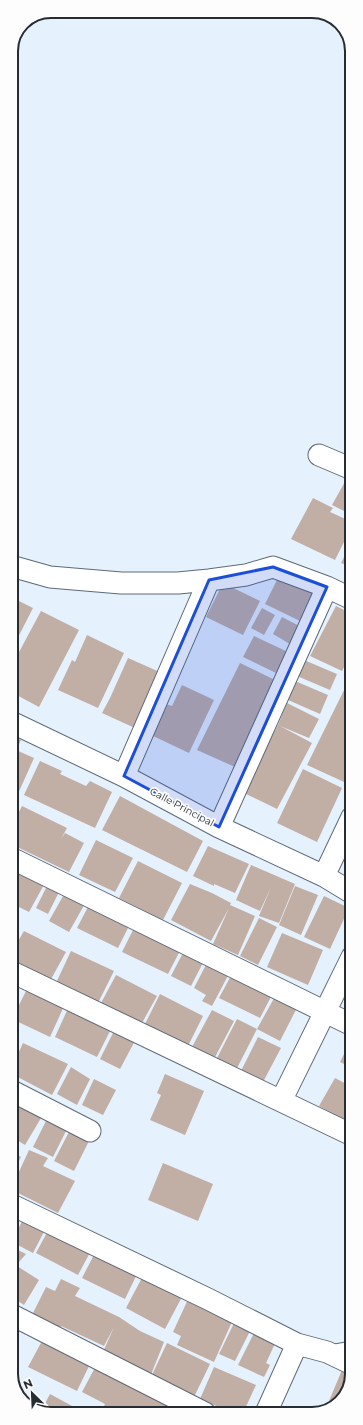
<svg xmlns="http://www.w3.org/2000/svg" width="363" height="1425" font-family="Montserrat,sans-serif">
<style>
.building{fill:#c1aea4}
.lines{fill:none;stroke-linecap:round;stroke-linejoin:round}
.lane-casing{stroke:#5e6a78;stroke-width:13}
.street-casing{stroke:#5e6a78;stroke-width:23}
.lane{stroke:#fff;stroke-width:11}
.street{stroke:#fff;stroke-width:21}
.marked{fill:#1d4ed8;fill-opacity:0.2;stroke:#1d4ed8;stroke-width:3;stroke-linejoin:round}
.labels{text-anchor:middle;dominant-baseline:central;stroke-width:3.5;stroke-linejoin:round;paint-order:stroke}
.street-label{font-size:10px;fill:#272c32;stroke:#fdfdfd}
.rim{fill:none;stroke:#272c32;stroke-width:2}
</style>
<rect width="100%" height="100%" fill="#e6f1fe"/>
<path class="building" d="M352,469V515L332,505Z
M313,498L333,508L330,512L352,522V526L335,560L291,539Z
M352,541V567L341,563Z
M281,572L320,590L304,623L265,604Z
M223,583L260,601L243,635L206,617Z
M11,597L33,608L11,651Z
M336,606L352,614V652L342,671L310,656Z
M262,608L275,615L264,635L251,628Z
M41,611L79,630L39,707L11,692V667Z
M282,617L305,629L295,647L273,634Z
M87,635L124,653L98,708L58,690L72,660L75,662Z
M254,636L290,653L278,674L243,657Z
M128,658L162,673L137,729L102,713L110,698Z
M304,660L337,674L330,690L297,676Z
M240,663L277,681L235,767L197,750Z
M349,680L352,681V766L344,782L307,765Z
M295,681L328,695L320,714L288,700Z
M182,685L214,700L189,753L151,735L166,704L172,706Z
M287,703L319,719L309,738L280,726L312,743L277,809L242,792L278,725Z
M11,736L21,740L16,750L34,758L17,796L11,794Z
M40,761L62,771L60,774L86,786L90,781L112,792L95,828L24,795Z
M303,769L342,788L317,842L277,823Z
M120,796L203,841L187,872L102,830Z
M22,806L67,828L61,839L65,833L84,843L69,872L11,844V827Z
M96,840L133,858L115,892L79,875Z
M208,846L249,864L235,893L214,884V886L193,876Z
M138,861L182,883L163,920L119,898Z
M11,865L46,881L29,912L11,903V885L16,876L11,883Z
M251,865L295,884L279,923L259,916L271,887L260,911L236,900Z
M49,882L61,888L48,914L36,908Z
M190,884L212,893L231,903L230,905L255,916L238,955L213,944L229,908L211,941L171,920Z
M295,886L318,895L301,935L279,925Z
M67,889L87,900L69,932L49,921Z
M324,896L349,908L330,949L304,937Z
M90,903L130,924L118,948L77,928Z
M259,918L277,927L258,965L240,956Z
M133,930L157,941L160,934L183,945L168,974L122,952Z
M24,931L66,952L50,981L11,960V953Z
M282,933L323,950L308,985L267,967Z
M187,945L207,955L191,986L171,976Z
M71,951L114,971L98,1003L56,983Z
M210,957L232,968L212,1006L202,1001L206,995L194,988Z
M233,972L275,989L260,1018L219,998Z
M116,975L157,996L142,1023L101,1003Z
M12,983L19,987L12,1002Z
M28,987L65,1004L50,1037L12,1019Z
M278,991L300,1002L280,1041L257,1029Z
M160,994L203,1016L188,1046L145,1024Z
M70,1004L113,1025L97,1057L55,1037Z
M212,1010L234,1021L214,1059L192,1047Z
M237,1019L257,1029L236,1070L216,1060Z
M117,1025L137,1037L120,1069L100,1059Z
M258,1037L281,1048L263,1082L241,1071Z
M352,1038V1068L340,1062Z
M12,1040L19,1044L12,1060Z
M23,1043L68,1064L52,1095L12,1074V1067Z
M71,1067L90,1079L77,1105L57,1094Z
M165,1074L204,1091L185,1135L150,1120L161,1095L157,1093Z
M335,1078L352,1087V1124L319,1106Z
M94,1079L116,1090L103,1115L82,1105Z
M12,1096L44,1113L25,1145L12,1137Z
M50,1113L70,1123L53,1157L33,1147Z
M71,1128L91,1137L74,1171L54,1161Z
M29,1150L48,1158L43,1166L75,1181L58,1213L12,1190V1187Z
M12,1152L21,1157L12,1174Z
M163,1163L213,1184L198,1221L148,1200Z
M12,1209L22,1215L12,1236Z
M25,1215L47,1226L33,1253L12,1242Z
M51,1225L93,1247L78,1275L36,1253Z
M12,1247L26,1254L12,1270Z
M97,1249L139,1270L125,1299L82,1278Z
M17,1266L39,1280L24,1305L12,1297V1274Z
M145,1272L184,1293L165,1329L126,1308Z
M61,1279L80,1288L75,1296L119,1317L140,1331L164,1342L150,1377L103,1352L114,1327L104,1346L61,1326L60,1330L31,1317L46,1287L55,1291Z
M190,1295L235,1315L214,1362L177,1345L181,1336L173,1332Z
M237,1317L253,1325L235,1361L219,1354Z
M257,1327L278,1337L266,1363L270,1365L264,1377L238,1365Z
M42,1341L90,1364L77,1391L28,1367Z
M167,1343L210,1364L194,1397L151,1377Z
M98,1362L197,1413L102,1414L101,1413L105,1404L82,1392Z
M214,1367L256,1385L243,1413H233L200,1399Z
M342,1370L352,1375L342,1400L336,1404L329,1401Z
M50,1394L74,1407L70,1414H46L41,1411Z"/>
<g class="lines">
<g class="lane-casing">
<path id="lane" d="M330,1351L352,1347"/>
</g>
<g class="street-casing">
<path id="street" d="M319,455L352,469
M11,566L50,577L121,583H178L209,580L246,575L273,567L327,587L352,599
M11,722L124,776L219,827L324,876L352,893
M124,776L209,580
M219,827L327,587
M11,858L352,1025
M324,876L352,817
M12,972L352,1135
M12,1091L90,1131
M281,1101L352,957
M12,1205L208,1299L297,1344L327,1352L352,1364
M12,1315L205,1413
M266,1413L297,1344"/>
</g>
<use href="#lane" class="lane"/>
<use href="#street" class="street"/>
</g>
<path class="marked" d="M273,567L327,587L219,827L124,776L209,580Z"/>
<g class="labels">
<g class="street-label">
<text transform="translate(182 807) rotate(28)">Calle Principal</text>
</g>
</g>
<path d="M0 0H363V1425H0ZM51 18H312A33 33 0 0 1 345 51V1374A33 33 0 0 1 312 1407H51A33 33 0 0 1 18 1374V51A33 33 0 0 1 51 18Z" fill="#fdfdfd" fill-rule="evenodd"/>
<path class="rim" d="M51 18H312A33 33 0 0 1 345 51V1374A33 33 0 0 1 312 1407H51A33 33 0 0 1 18 1374V51A33 33 0 0 1 51 18Z"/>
<g transform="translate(32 1393) rotate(336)" stroke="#fdfdfd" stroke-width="3" paint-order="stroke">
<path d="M0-3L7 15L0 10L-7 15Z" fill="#272c32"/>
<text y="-6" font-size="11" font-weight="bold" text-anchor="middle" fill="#272c32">N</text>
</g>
</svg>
